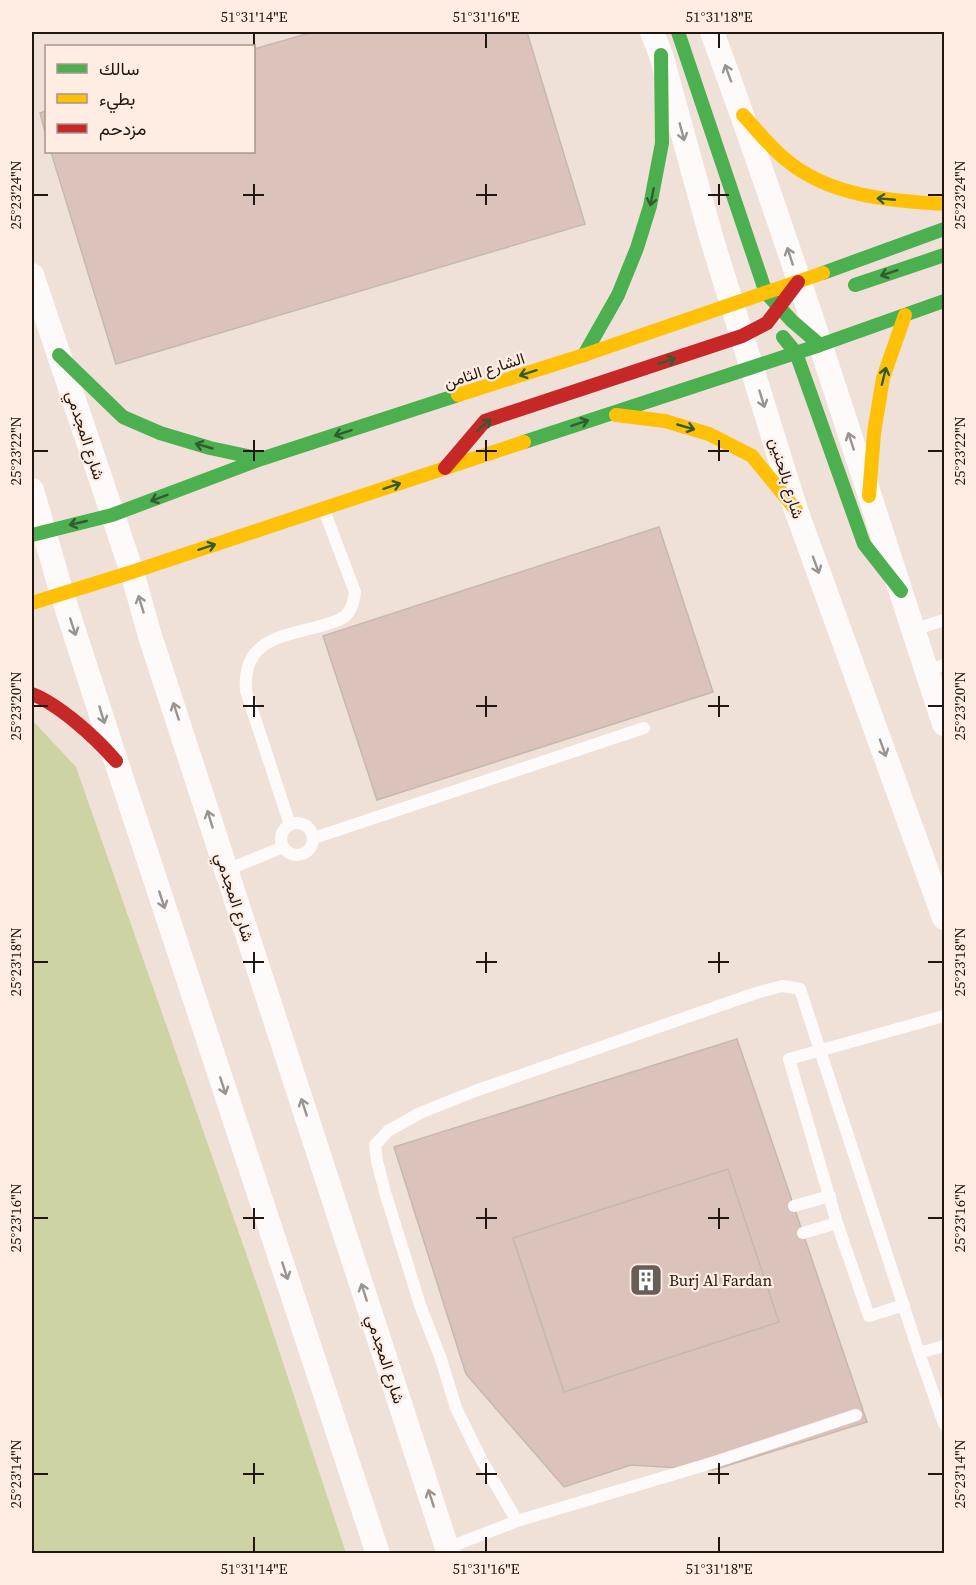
<svg xmlns="http://www.w3.org/2000/svg" width="976" height="1585" font-family="'Source Serif 4',Vazirmatn,serif">
<style>
.green{fill:#ced3a4}
.building{fill:#dbc3bb;stroke:#c4b8b2;stroke-width:1.5;fill-rule:evenodd}
.lines{fill:none;stroke-linecap:round;stroke-linejoin:round}
.lane{stroke:#fdfaf9;stroke-width:12}
.street{stroke:#fdfaf9;stroke-width:24}
.fast{stroke:#4caf50;stroke-width:14}
.slow{stroke:#ffc107;stroke-width:14}
.jam{stroke:#c62828;stroke-width:14}
.oneway{stroke:#9a9491}
.oneway2{stroke:#345b2e}
.ticks{fill:none;stroke:#211712;stroke-width:2}
.labels{text-anchor:middle;dominant-baseline:central;stroke-width:4.5;stroke-linejoin:round;paint-order:stroke}
.street-label{font-size:16px;fill:#211712;stroke:#ffede4}
.poi-label{font-size:16px;fill:#211712;stroke:#ffede4;text-anchor:start}
.neatline{fill:none;stroke:#211712;stroke-width:2}
.ticks-label{font-size:15px;text-anchor:middle;fill:#211712}
</style>
<rect width="100%" height="100%" fill="#f0e1d8"/>
<path class="green" d="M32,722L35,723L76,767L261,1296L346,1553H32Z"/>
<path class="building" d="M313,32H527L585,224L116,364L51,152H254V49Z
M46,111V136L40,113Z
M659,527L713,692L377,800L323,636Z
M737,1039L867,1422L713,1470L631,1465L564,1487L466,1374L394,1147ZM728,1169L779,1322L564,1392L513,1238Z
M728,1169L779,1322L564,1392L513,1238Z"/>
<g class="lines">
<path class="lane" d="M913,630L944,620
M927,670L944,665
M281 839a16 16 0 1 1 32 0a16 16 0 1 1-32 0Z
M290,825L246,691C242,641 279,637 317,627C326,624 337,622 344,617C352,611 354,601 355,592L324,510
M314,838L644,728
M227,870L283,847
M794,1206L830,1196
M803,1233L837,1223
M904,1305L869,1316L837,1223L789,1059L944,1016
M919,1353L944,1346
M517,1521L715,1462L856,1415
M447,1548L517,1521L482,1461L456,1408L441,1359L420,1305L385,1192L377,1161L375,1145L388,1131L420,1113L475,1091L756,993L782,986L800,989L919,1353L944,1424"/>
<path class="street" d="M652,32L661,55L712,240L796,510L944,918
M712,32C796,260 868,493 944,724
M32,275L132,572L150,636L449,1554
M32,490L62,594L116,761L378,1554"/>
<path class="fast" d="M678,32L766,293L792,321L820,345
M823,273L944,229
M855,285L944,255
M783,337L796,353L864,544L901,591
M59,355L123,417L160,433L210,448L261,459
M584,355L618,295L637,248L650,206L662,143L661,55
M524,442L820,345L944,301
M32,535L112,515L261,459L458,395"/>
<path class="slow" d="M743,115C757,130 769,146 785,159C828,196 890,201 944,204
M458,395L584,355L823,273
M616,415L665,421L709,434L752,456L796,510
M869,496L874,433L883,378L905,315
M32,603L132,572L524,442"/>
<path class="jam" d="M445,468L485,421L742,336L767,323L798,282
M32,694C60,705 96,738 116,761"/>
</g>
<defs><path id="oneway-shaft" d="M-6 0H5M1.5-3L5.5 0L1.5 3" fill="none" stroke-width="1.6" stroke-linecap="round" stroke-linejoin="round" transform="scale(1.5)"/></defs>
<g class="oneway">
<use href="#oneway-shaft" transform="translate(728 73) rotate(-110)"/>
<use href="#oneway-shaft" transform="translate(682 132) rotate(75)"/>
<use href="#oneway-shaft" transform="translate(790 256) rotate(-108)"/>
<use href="#oneway-shaft" transform="translate(762 399) rotate(73)"/>
<use href="#oneway-shaft" transform="translate(851 441) rotate(-108)"/>
<use href="#oneway-shaft" transform="translate(816 565) rotate(70)"/>
<use href="#oneway-shaft" transform="translate(141 604) rotate(-107)"/>
<use href="#oneway-shaft" transform="translate(73 627) rotate(72)"/>
<use href="#oneway-shaft" transform="translate(176 711) rotate(-108)"/>
<use href="#oneway-shaft" transform="translate(102 715) rotate(73)"/>
<use href="#oneway-shaft" transform="translate(883 748) rotate(70)"/>
<use href="#oneway-shaft" transform="translate(210 819) rotate(-107)"/>
<use href="#oneway-shaft" transform="translate(162 900) rotate(72)"/>
<use href="#oneway-shaft" transform="translate(223 1086) rotate(72)"/>
<use href="#oneway-shaft" transform="translate(304 1107) rotate(-108)"/>
<use href="#oneway-shaft" transform="translate(285 1271) rotate(72)"/>
<use href="#oneway-shaft" transform="translate(364 1292) rotate(-108)"/>
<use href="#oneway-shaft" transform="translate(431 1498) rotate(-108)"/>
</g>
<g class="oneway2">
<use href="#oneway-shaft" transform="translate(652 197) rotate(101)"/>
<use href="#oneway-shaft" transform="translate(886 199) rotate(-175)"/>
<use href="#oneway-shaft" transform="translate(889 273) rotate(161)"/>
<use href="#oneway-shaft" transform="translate(667 361) rotate(-18)"/>
<use href="#oneway-shaft" transform="translate(528 373) rotate(162)"/>
<use href="#oneway-shaft" transform="translate(884 376) rotate(-76)"/>
<use href="#oneway-shaft" transform="translate(580 423) rotate(-18)"/>
<use href="#oneway-shaft" transform="translate(484 425) rotate(-40)"/>
<use href="#oneway-shaft" transform="translate(686 427) rotate(16)"/>
<use href="#oneway-shaft" transform="translate(343 433) rotate(162)"/>
<use href="#oneway-shaft" transform="translate(204 446) rotate(-164)"/>
<use href="#oneway-shaft" transform="translate(392 486) rotate(-18)"/>
<use href="#oneway-shaft" transform="translate(159 498) rotate(159)"/>
<use href="#oneway-shaft" transform="translate(78 523) rotate(167)"/>
<use href="#oneway-shaft" transform="translate(207 547) rotate(-18)"/>
</g>
<path class="ticks" d="M254,33V48M486,33V48M719,33V48M254,184V205M486,184V205M719,184V205M33,195H48M243,195H264M476,195H497M708,195H729M928,195H943M254,440V461M486,440V461M719,440V461M33,451H48M243,451H264M476,451H497M708,451H729M928,451H943M254,696V717M486,696V717M719,696V717M33,706H48M243,706H264M476,706H497M708,706H729M928,706H943M254,952V973M486,952V973M719,952V973M33,962H48M243,962H264M476,962H497M708,962H729M928,962H943M254,1208V1229M486,1208V1229M719,1208V1229M33,1218H48M243,1218H264M476,1218H497M708,1218H729M928,1218H943M254,1463V1484M486,1463V1484M719,1463V1484M33,1474H48M243,1474H264M476,1474H497M708,1474H729M928,1474H943M254,1537V1552M486,1537V1552M719,1537V1552"/>
<defs>
<g id="building-square" transform="scale(1.725)"><rect x="-9" y="-9" width="18" height="18" rx="4" fill="#695e57" stroke="#ffede4"/><path d="M-4-6H4V6H1V3H-1V6H-4ZM-2.5-4.3h1.7v1.8h-1.7ZM.8-4.3h1.7v1.8H.8ZM-2.5-1h1.7V.8h-1.7ZM.8-1h1.7V.8H.8Z" fill="#fff"/></g>
</defs>
<g fill-rule="evenodd">
<use href="#building-square" x="646" y="1280"/>
</g>
<g class="labels">
<g class="street-label">
<text transform="translate(484 370) rotate(-18)">الشارع الثامن</text>
<text transform="translate(86 435) rotate(72)">شارع المجدمي</text>
<text transform="translate(787 478) rotate(73)">شارع بالحنين</text>
<text transform="translate(235 897) rotate(72)">شارع المجدمي</text>
<text transform="translate(386 1359) rotate(72)">شارع المجدمي</text>
</g>
<g class="poi-label">
<text x="669" y="1280">Burj Al Fardan</text>
</g>
</g>
<rect width="976" height="1585" fill="none" stroke="#ffede4" stroke-width="66"/>
<rect x="45" y="45" width="210" height="108" fill="#ffede4" stroke="#a69790" stroke-width="1.5"/>
<rect x="57" y="64" width="30" height="9" fill="#4caf50" stroke="#a69790" stroke-width="1.5"/>
<text x="99" y="75" font-size="18" fill="#211712">سالك</text>
<rect x="57" y="94" width="30" height="9" fill="#ffc107" stroke="#a69790" stroke-width="1.5"/>
<text x="99" y="105" font-size="18" fill="#211712">بطيء</text>
<rect x="57" y="124" width="30" height="9" fill="#c62828" stroke="#a69790" stroke-width="1.5"/>
<text x="99" y="135" font-size="18" fill="#211712">مزدحم</text>
<rect x="33" y="33" width="910" height="1519" class="neatline"/>
<g class="ticks-label">
<text x="254" y="22">51°31'14"E</text>
<text x="486" y="22">51°31'16"E</text>
<text x="719" y="22">51°31'18"E</text>
<text transform="translate(16 195) rotate(-90)" y="5">25°23'24"N</text>
<text transform="translate(960 195) rotate(-90)" y="5">25°23'24"N</text>
<text transform="translate(16 451) rotate(-90)" y="5">25°23'22"N</text>
<text transform="translate(960 451) rotate(-90)" y="5">25°23'22"N</text>
<text transform="translate(16 706) rotate(-90)" y="5">25°23'20"N</text>
<text transform="translate(960 706) rotate(-90)" y="5">25°23'20"N</text>
<text transform="translate(16 962) rotate(-90)" y="5">25°23'18"N</text>
<text transform="translate(960 962) rotate(-90)" y="5">25°23'18"N</text>
<text transform="translate(16 1218) rotate(-90)" y="5">25°23'16"N</text>
<text transform="translate(960 1218) rotate(-90)" y="5">25°23'16"N</text>
<text transform="translate(16 1474) rotate(-90)" y="5">25°23'14"N</text>
<text transform="translate(960 1474) rotate(-90)" y="5">25°23'14"N</text>
<text x="254" y="1574">51°31'14"E</text>
<text x="486" y="1574">51°31'16"E</text>
<text x="719" y="1574">51°31'18"E</text>
</g>
</svg>
